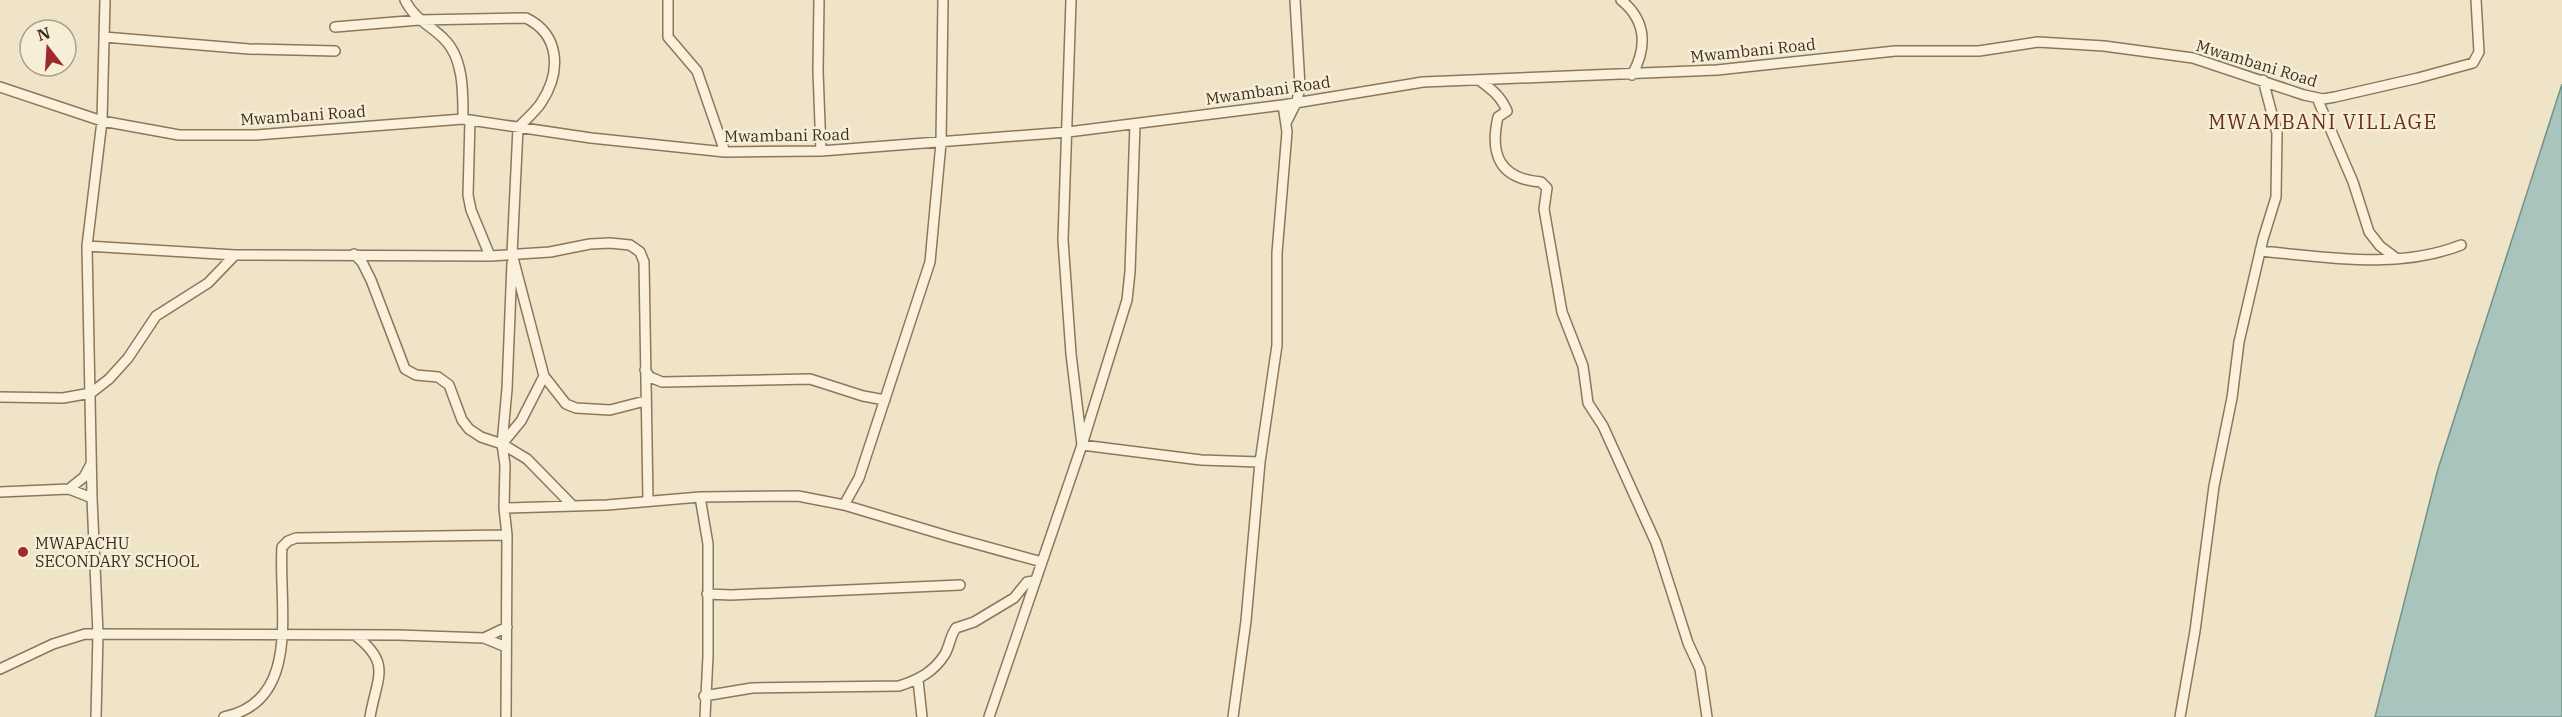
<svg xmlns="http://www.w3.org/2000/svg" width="2562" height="717" font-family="'IBM Plex Serif',serif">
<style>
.water{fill:#a9c4bc;stroke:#6f938a;stroke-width:1.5}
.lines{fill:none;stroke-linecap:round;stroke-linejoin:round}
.minor-casing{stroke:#8d765c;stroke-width:12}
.minor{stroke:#faf1dc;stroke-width:9}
.poi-dot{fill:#9e2a2b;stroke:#f7eed8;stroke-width:2}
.labels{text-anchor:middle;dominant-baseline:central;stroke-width:5;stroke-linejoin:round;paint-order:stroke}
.street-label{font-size:16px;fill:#3d2e20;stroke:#f7eed8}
.poi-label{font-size:16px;fill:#3d2e20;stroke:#f7eed8;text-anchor:start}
.quarter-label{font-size:20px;letter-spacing:1.5px;fill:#6b2e1e;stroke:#f7eed8}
</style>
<rect width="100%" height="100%" fill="#f0e4c8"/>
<path class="water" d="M2562,84V717H2375L2438,469Z"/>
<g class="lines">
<g class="minor-casing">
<path id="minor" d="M405,0C414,19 430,25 444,39C464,58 463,94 463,119
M668,0V37L697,71L725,152
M819,0L818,71L821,151
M1621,0C1647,21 1647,48 1632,75
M335,27L419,20L526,18C561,35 561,73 541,103C535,112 525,120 518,128L512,254L544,376L566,404L576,408L610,410L645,401
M104,37L249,49L335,51
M1479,80C1491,89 1501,96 1507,111L1498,117C1489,156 1501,179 1541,182L1547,188L1544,209L1562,312L1583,366L1588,403L1603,426L1656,543L1688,643L1700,669L1707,717
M0,87L102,121L179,135H256L463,119L591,138L725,152L821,151L1068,132L1283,105L1423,82L1717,70L1895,51H1979L2038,42L2104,46L2193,58L2304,95L2323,99L2335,97L2418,78L2473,63L2479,52L2476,0
M2317,98L2353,182L2369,232L2380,246L2396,258
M470,120L468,195L471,210L490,256
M1286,123L1297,101L1300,86L1295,0
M1135,124L1130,272L1127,300L1082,445L1201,460L1260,462
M87,246L235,255L490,256L550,252L590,244L610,243L630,245L640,252L644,262L648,501
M2260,251C2326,257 2398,270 2461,245
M354,254L362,262L371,280L405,369L416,375L438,377L449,385L462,420L469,429L481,437L502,444L527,459L573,506
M645,370L650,377L662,382L810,379L863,396L885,400
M0,397L63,398L91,393L109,379L128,358L156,316L208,283L235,255
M502,444L521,421L544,376
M69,489L84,477L91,464
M0,492L69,489L92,498
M700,497L708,544V656L705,717
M844,505L951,537L1042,562
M504,508L607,505L700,497L798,496L844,505L859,478L930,262L941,143L943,0
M707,594L731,595L960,585
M355,635C392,664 377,676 370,717
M484,638L507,627
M0,669L53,644L85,634L398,635L484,638L506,647
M918,680L922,717
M704,696L752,688L899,686C918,680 934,672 945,654C950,645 950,636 956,628L974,622L1014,598L1027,582L1034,581
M96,717L98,634L92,498L87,246L102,121L105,0
M224,717C303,701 278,604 282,547L288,541L296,538L507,535
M506,717L507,535L504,508L505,465L502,444L507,389L512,263
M989,717L1082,445L1071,354L1063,240L1071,0
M1233,717L1246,621L1260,462L1277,345V253L1287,132L1283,105
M2180,717L2195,631L2214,486L2232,398L2239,342L2263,239L2276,197L2277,133L2263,80"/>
</g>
<use href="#minor" class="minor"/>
</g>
<circle class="poi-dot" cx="23" cy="552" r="6"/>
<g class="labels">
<g class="street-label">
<text transform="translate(1753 50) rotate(-6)">Mwambani Road</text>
<text transform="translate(2257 63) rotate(17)">Mwambani Road</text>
<text transform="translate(1268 90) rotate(-8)">Mwambani Road</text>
<text transform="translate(303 115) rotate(-4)">Mwambani Road</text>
<text transform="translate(787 135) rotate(-1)">Mwambani Road</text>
</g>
<g class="poi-label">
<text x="35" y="543">MWAPACHU<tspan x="35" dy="18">SECONDARY SCHOOL</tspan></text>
</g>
<g class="quarter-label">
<text x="2323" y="121">MWAMBANI VILLAGE</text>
</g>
</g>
<g transform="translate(48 48) rotate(343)"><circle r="28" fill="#f7eed8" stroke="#ada18e" stroke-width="1.5"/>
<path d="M0-4.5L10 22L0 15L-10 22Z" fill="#9e2a2b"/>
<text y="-9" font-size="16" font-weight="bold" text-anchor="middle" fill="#3d2e20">N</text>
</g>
</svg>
